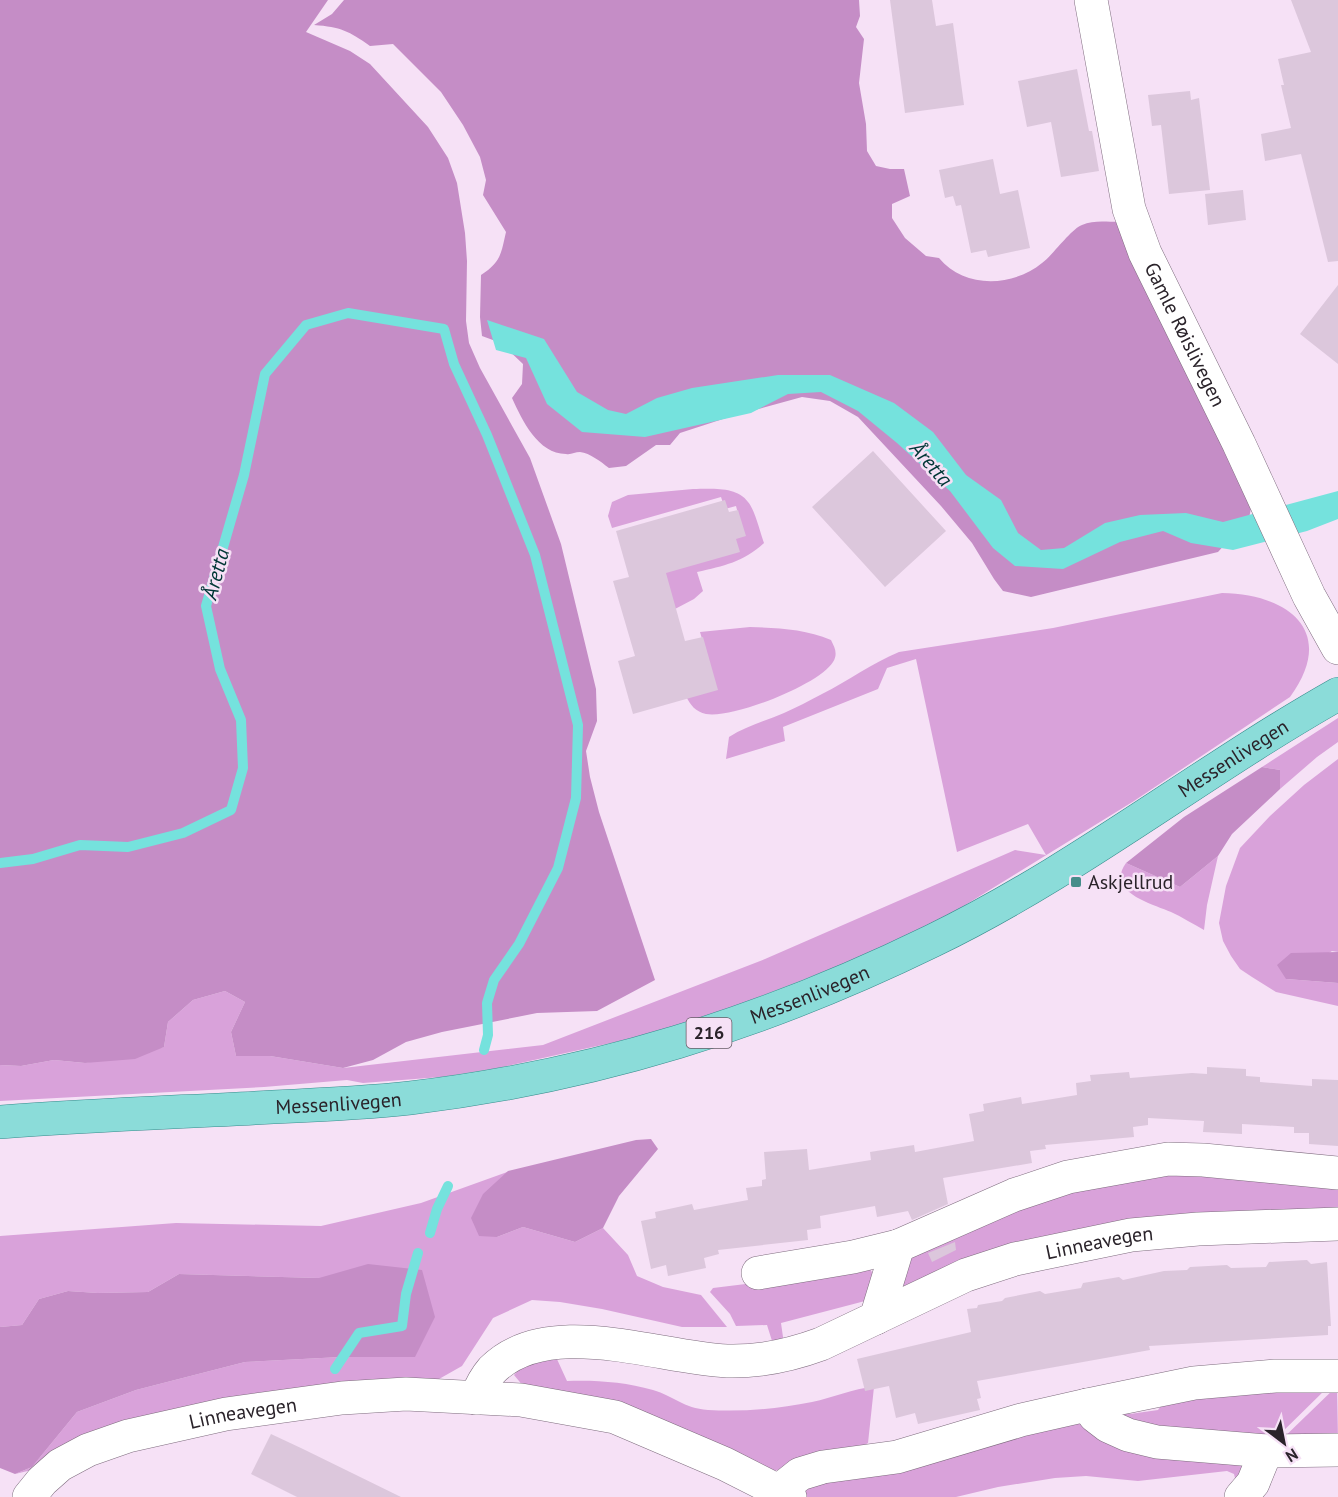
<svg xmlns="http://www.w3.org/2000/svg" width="1338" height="1497" font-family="'PT Sans',sans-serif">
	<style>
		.green { fill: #d9a2da }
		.forest { fill: #c58dc6 }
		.water { fill: #75e2dd }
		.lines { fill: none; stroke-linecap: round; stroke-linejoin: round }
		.stream { stroke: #75e2dd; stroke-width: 10 }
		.building { fill: #dcc7dc }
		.minor-casing { stroke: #7e6c7e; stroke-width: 34 }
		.major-casing { stroke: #378c8c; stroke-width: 34 }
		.minor { stroke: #fff; stroke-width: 33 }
		.major { stroke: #8bdcd9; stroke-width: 33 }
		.poi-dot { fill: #468d8a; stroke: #f6e1f6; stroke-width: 2 }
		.labels { text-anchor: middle; stroke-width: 5; stroke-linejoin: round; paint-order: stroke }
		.shield { fill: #f6e1f6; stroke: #675c67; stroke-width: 1.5 }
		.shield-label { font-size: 18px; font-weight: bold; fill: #2a232a }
		.street-label { font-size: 20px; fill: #2a232a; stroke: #f6e1f6 }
		.poi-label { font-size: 20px; fill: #2a232a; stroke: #f6e1f6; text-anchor: start }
		.water-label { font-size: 21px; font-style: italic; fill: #003736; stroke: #f6e1f6 }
	</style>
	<rect width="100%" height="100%" fill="#f6e1f6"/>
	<path class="green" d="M693,489C710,489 737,486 748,502C755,510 760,532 764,543C743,562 724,566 697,572L703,591L694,599L675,609L664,571L743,533L736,506L725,509L721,497L612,528L608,516L612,502L628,495Z
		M1222,593C1288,594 1338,631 1290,697L1134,801L954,912L904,938L846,963L733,1007L681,1024L638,1037L498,1068L441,1077L363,1083L347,1080L264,1087L0,1101V1065L21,1066L54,1060L85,1063L164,1047L168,1022L193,1000L225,991L245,1002L231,1032L236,1056H270L343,1068L543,1045L765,959L1015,850L1046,855L1028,824L957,852L916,659L887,668L878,689L783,727L785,741L726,759L729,737C746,726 765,721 784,713C797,707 809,701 822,694C848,681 872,663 899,652L1053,628Z
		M750,627C779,628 805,629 831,640C835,648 838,654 833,662C819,685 732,719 706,714C696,712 690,705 686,696L716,687L700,632Z
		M1338,718V742L1317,757L1280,789V770L1262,767Z
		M1338,759V952L1332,951L1286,979L1338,983V1006L1276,992L1252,977L1240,969L1231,956L1223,941L1219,923L1226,886L1240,848L1270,816L1304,785Z
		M1218,856L1207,905L1204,930C1193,924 1182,917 1171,912C1152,904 1105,892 1126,863L1180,887Z
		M1173,1167L1338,1184V1218H1258L911,1289L901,1286L909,1252L1022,1203Z
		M510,1171L497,1237L523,1227L575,1242L603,1228L628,1255L637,1276L663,1287L701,1295L727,1327H682L602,1309L560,1302L532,1300L493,1318L462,1366L439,1379L408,1381L15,1474L32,1467L77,1412L136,1390L245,1362L341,1357H414L319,1278L179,1274L148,1292L98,1293L68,1291L39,1299L22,1325L0,1327V1236L176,1223L321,1226L421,1203Z
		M870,1269L875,1277L865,1301L781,1323L784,1344H773L767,1325L736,1326L730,1314L710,1292L713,1288Z
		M556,1357L567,1381C596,1380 625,1382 653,1390C674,1396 683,1408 708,1410C743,1412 778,1409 812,1402C833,1398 853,1388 874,1387L868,1443L862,1447L816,1458L771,1472L524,1387L514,1375L525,1363Z
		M1337,1386L1338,1441L1277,1444Z
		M1328,1387L1272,1442L1160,1432L1116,1413L1122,1410L1130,1414L1158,1410L1167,1398Z
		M1067,1420L1237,1462L1245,1468L1236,1482L1234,1474L1227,1471L1138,1481L1086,1476L1055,1478L998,1487L956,1497H805L799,1489Z"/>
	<path class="forest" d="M0,0H328L306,32L350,51L370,64L428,127L448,158L457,183L465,233L467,261L466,321L469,343L480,368L530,458L561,544L596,689L597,721L586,751L590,777L599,812L655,980L597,1011L537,1013L442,1032L406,1042L373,1060L343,1068L270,1056H236L231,1032L245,1002L225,991L193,1000L168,1022L164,1047L135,1059L85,1063L54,1060L21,1066L0,1065Z
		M344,0H859L860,16L856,27L864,39L859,83L866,124L867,151L876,166L890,169H904L910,196L892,204V218L905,238L926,256L939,258C964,289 1013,287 1042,263C1053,255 1071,229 1082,225C1093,220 1107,222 1118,222L1253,499L1249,518L1218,552L1031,597L1003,591L994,579L972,543L941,506L858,417L830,401L802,397L726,418L680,433L670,445H656L626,466L609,468C601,462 590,453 580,452C575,452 571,455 566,454C538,454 522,420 512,398L522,384L523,364L501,343L482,336L480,317L481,275C501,262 501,254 506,232L483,195L486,180L480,157L463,125L441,92L393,44L370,46C349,31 341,27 314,25L332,14Z
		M1262,767L1280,770V789L1232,834L1218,856L1180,887L1126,863L1184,817Z
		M1338,952V983L1286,979L1277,965L1291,953Z
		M651,1139L658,1149L619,1196L603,1228L575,1242L523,1227L497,1237L479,1236L471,1218L483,1194L508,1171L636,1140Z
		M368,1264L422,1270L435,1317L415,1357H341L245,1362L136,1390L77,1412L32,1467L15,1474L0,1468V1327L22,1325L39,1299L68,1291L98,1293L148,1292L179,1274L319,1278Z"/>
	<path class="water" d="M487,320L544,339L577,392L608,410L626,414L657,398L692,388L778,375H830L894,403L933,432L966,475L1001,500L1018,533L1041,550L1064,548L1105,523L1140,515L1186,513L1223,522L1338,491V519L1307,531L1233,550L1191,543L1163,531L1120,542L1063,569L1015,566L993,548L950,491L897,443L858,411L821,392L788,394L751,413L645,437L582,432L547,404L526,358L496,350Z"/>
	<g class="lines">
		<path class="stream" d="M0,863L33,859L80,845L128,847L183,833L231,810L243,768L241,720L220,669L206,606L244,475L265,374L306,325L348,313L444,329L454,364L487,435L535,555L578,725L576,798L558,868L519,944L494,980L487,1003L488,1035L484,1050
			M430,1233L437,1209L448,1186
			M335,1369L359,1333L402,1326L406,1294L418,1253"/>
	</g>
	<path class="building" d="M890,0H932L936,26L953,23L964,105L905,113Z
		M1291,0H1338V261L1328,262L1301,154L1265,161L1261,134L1291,128L1281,85H1284L1278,59L1311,52Z
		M1077,69L1089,131H1092L1099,171L1061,177L1051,122L1027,127L1018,81Z
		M1190,91L1191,100L1199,98L1210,190L1169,194L1161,125L1152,126L1148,95Z
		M993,159L1000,194L1018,190L1030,248L988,257L986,250L971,253L961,205L956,206L953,196L945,198L939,170Z
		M1243,190L1246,220L1208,225L1205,194Z
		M1338,285V364L1300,334Z
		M873,451L946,531L885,587L812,507Z
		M725,500L729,512L738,510L746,536L736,539L740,552L666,573L685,641L703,637L718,690L633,714L618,661L635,656L613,581L629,577L616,531Z
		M1207,1067L1246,1069V1076L1260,1077V1082L1312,1086V1079L1338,1080V1146L1309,1144V1133H1294V1127L1242,1124V1134L1223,1133L1203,1132L1204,1121L1148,1118V1125L1133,1127L1134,1137L1045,1145L1046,1149L1030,1151L1032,1163L943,1178L948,1204L912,1220L908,1211L877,1217L875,1206L820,1216L821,1228L807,1230L808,1240L718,1250L719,1254L704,1258L706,1268L668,1276L666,1265L651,1269L641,1221L656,1218L655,1212L692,1204L694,1210L748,1200L746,1188L762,1186V1180L766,1179L764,1152L807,1149L809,1170L871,1160L870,1152L914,1145L915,1152L974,1141L969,1114L984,1111L983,1104L1021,1097L1022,1104L1077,1095L1076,1083L1091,1081L1090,1075L1129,1072L1130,1078L1192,1073L1207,1074Z
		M955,1242L956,1250L932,1262L928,1253Z
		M1307,1260L1311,1264L1327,1262L1331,1326H1328V1335L1149,1346L1150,1350L977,1381L981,1398L977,1399L980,1410L918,1424L915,1413L896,1418L889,1386L865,1391L857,1359L971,1332L967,1309L977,1308L978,1305L1002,1301L1005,1298L1040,1291L1045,1294L1081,1288L1083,1283L1119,1277L1123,1280L1164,1271L1187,1270L1190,1267L1227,1265L1231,1268L1266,1267L1269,1262Z
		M271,1434L303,1449L401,1497H297L251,1474Z"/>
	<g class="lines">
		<g class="minor-casing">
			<g id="minor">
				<path id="s1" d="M1091,0L1129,209L1145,253L1239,444L1309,596L1338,648"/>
				<path d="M758,1273L853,1257L898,1246L1014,1195L1068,1177L1168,1159L1203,1160L1338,1173"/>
				<path d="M876,1318L898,1246"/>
				<path id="s2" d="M476,1398C480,1388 485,1378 492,1370C548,1314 658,1358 727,1361C759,1362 791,1355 821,1344L966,1275L1015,1259L1131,1235L1198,1229L1338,1224"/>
				<path d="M1087,1405L1095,1416L1108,1426L1128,1435L1157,1442L1266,1451L1338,1450"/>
				<path d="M780,1490L800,1474L823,1467L897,1457L1021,1420L1087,1405L1194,1383L1275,1376H1338"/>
				<path id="s3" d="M29,1497L42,1481L60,1465L88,1450L128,1436L226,1414L342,1398L406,1394L521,1400L615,1417L725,1464L790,1497"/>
				<path d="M1241,1497L1253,1483L1266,1451"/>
			</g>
		</g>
		<g class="major-casing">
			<g id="major">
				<path id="s4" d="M0,1122C91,1115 182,1112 273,1107C319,1105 365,1103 410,1098C595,1076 764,1023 932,941C1075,872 1200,772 1338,694"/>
			</g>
		</g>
		<use href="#minor" class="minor"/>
		<use href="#major" class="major"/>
	</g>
	<rect class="poi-dot" x="1070" y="876" width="12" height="12" rx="3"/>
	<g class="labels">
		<rect class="shield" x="686.5" y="1018" width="45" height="30" rx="4.5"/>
		<g class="shield-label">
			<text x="709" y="1039">216</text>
		</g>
		<g class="street-label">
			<text dy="7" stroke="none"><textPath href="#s1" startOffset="350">Gamle Røislivegen</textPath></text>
			<text dy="7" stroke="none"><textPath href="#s4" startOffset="1311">Messenlivegen</textPath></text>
			<text dy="7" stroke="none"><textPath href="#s4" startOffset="825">Messenlivegen</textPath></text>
			<text dy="7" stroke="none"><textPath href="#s4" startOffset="339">Messenlivegen</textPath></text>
			<text dy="7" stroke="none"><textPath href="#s2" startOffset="670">Linneavegen</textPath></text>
			<text dy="7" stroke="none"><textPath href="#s3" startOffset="236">Linneavegen</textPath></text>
		</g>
		<g class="poi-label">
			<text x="1088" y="889">Askjellrud</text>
		</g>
		<g class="water-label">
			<text transform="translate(931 464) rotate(49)" y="7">Åretta</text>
			<text transform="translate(216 574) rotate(-75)" y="7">Åretta</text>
		</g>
	</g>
	<g transform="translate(1284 1443) rotate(148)" stroke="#f6e1f6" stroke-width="4.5" paint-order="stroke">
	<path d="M0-4.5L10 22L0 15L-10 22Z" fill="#2a232a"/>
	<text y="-9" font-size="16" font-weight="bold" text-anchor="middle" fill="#2a232a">N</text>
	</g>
</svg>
